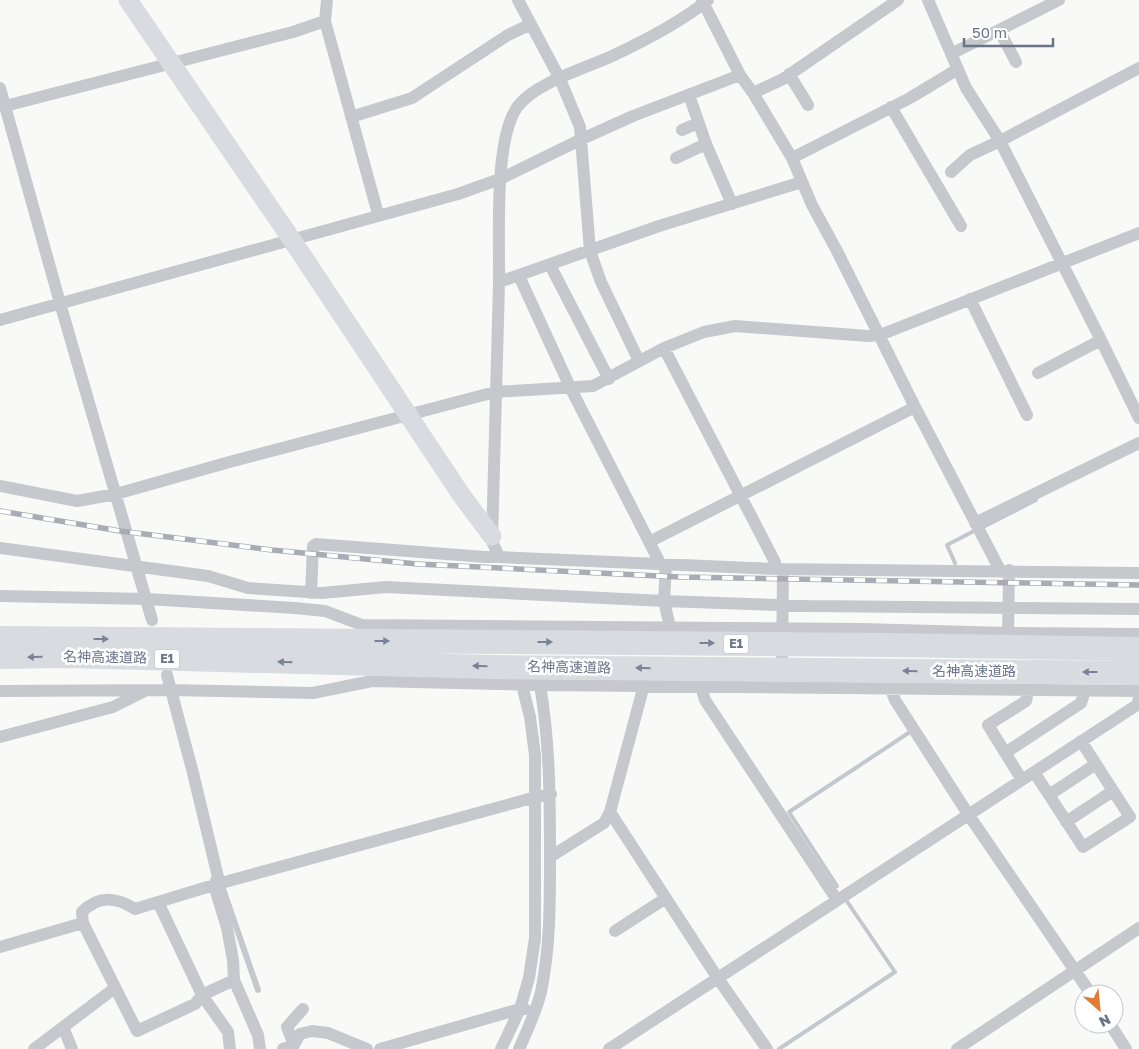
<svg xmlns="http://www.w3.org/2000/svg" width="1139" height="1049" font-family="'Golos Text','Noto Sans JP',sans-serif">
	<style>
		.lines { fill: none; stroke-linecap: round; stroke-linejoin: round }
		.stream { stroke: #c2c8ce; stroke-width: 4 }
		.lane { stroke: #c6c8cd; stroke-width: 6 }
		.street { stroke: #c6c8cd; stroke-width: 12 }
		.secondary { stroke: #d8dbe0; stroke-width: 19 }
		.highway { stroke: #d8dbe0; stroke-width: 24 }
		.rail-casing { stroke: #a9acb4; stroke-width: 5.5 }
		.rail { stroke: #fff; stroke-width: 4; stroke-dasharray: 11; stroke-linecap: butt }
		.oneway { fill: #7a8395 }
		.labels { text-anchor: middle; stroke-width: 5; stroke-linejoin: round; paint-order: stroke }
		.shield { fill: #fff; stroke: #979eac; stroke-width: 1 }
		.shield-label { font-size: 12px; font-weight: bold; fill: #6a7488 }
		.street-label { font-size: 14px; fill: #6a7488; stroke: #fff }
	</style>
	<rect width="100%" height="100%" fill="#f9faf8"/>
	<g class="lines">
		<path class="stream" d="M983,527L1036,500
			M955,563L947,545L974,531
			M837,886L789,812L910,732
			M779,1049L895,972L844,897"/>
		<path class="lane" d="M221,883L258,990"/>
		<path class="street" d="M327,0L325,21L378,214
			M518,0L560,79L580,127L590,251L601,282L639,361
			M702,0L740,75L753,93L792,158L812,205L837,251L915,407L1000,570
			M708,0C682,21 640,43 610,57C583,69 536,83 518,106C493,139 500,242 499,284C496,370 494,456 492,541L499,557L776,569L1139,573
			M928,0L966,88L1000,141L1101,340L1139,418
			M999,30L1016,62
			M951,54L1059,0
			M789,74L808,105
			M0,88L60,303L152,620
			M753,93L783,79L898,0
			M689,95L706,144L732,204
			M5,106L293,32L325,21
			M891,107L961,226
			M351,117L412,98L508,35L531,24
			M682,130L698,123
			M676,158L706,144
			M792,158L910,98L958,69
			M951,172L970,155L1000,141L1139,68
			M550,265L609,379
			M519,276L571,389L661,565
			M499,282L659,226L802,182
			M970,299L1027,415
			M0,320L458,194L500,179L582,139L633,116L740,75
			M664,348L775,562L776,569
			M1038,373L1101,340
			M0,486L77,501L116,494L233,461L495,392L593,386L664,348L704,332L735,326L868,336L880,335L1139,233
			M975,523L1139,443
			M649,542L915,407
			M0,548L208,576L248,588L322,593L386,587L664,601L809,606L1139,609
			M666,565L664,601L670,627
			M311,593L313,546L316,544L485,557H499
			M0,596L147,599L295,608L325,611L362,625L862,629L1008,633L1139,634
			M1008,640L1009,570
			M782,674L783,569
			M167,675L193,773L218,877L214,885L227,928L233,960L234,980L258,1035L260,1049
			M701,687L705,700L837,900
			M891,690L895,700L968,814L1091,994
			M0,691L170,690L313,693L372,681L540,685L1139,691
			M0,737L113,707L143,692
			M1005,753L1081,703L1085,691
			M1034,772L1083,847L1130,817L1081,741
			M1022,780L988,725L1026,701L1028,691
			M1049,795L1096,764
			M610,812L717,977L767,1049
			M1066,822L1113,791
			M550,857L604,823L610,812L644,685
			M158,902L202,995L228,1032L230,1049
			M83,923L137,1031L195,1004L202,995L234,980
			M615,931L666,898
			M0,947L83,923L82,912C99,895 116,897 135,909L214,885L536,797L551,794
			M1110,1024L1126,1049
			M63,1027L72,1049
			M294,1045L287,1027L303,1009
			M34,1049L115,988
			M283,1049L294,1045L300,1034L312,1031L328,1033L367,1049
			M380,1049L520,1009H525
			M501,1049L520,1009L529,978L535,938V755L530,717L522,685
			M519,1049C527,1031 536,1012 541,992C550,949 550,904 550,860C550,801 550,743 540,685
			M609,1049L1137,705L1139,698
			M957,1049L1139,928"/>
		<path class="secondary" d="M128,0L292,240L462,496L492,536"/>
		<path class="highway" d="M0,638L886,645L1139,649
			M0,657L66,656L491,667L1139,673"/>
		<g class="rail-casing">
			<path id="rail" d="M0,511L120,531L272,550L417,564L679,577L1139,585"/>
		</g>
		<use href="#rail" class="rail"/>
	</g>
	<defs><path id="oneway-solid" d="M-6-.8H1V-3.2L6.5 0L1 3.2V.8H-6Z" transform="scale(1.25)"/></defs>
	<g class="oneway">
		<use href="#oneway-solid" transform="translate(101 639)"/>
		<use href="#oneway-solid" transform="translate(382 641)"/>
		<use href="#oneway-solid" transform="translate(545 642)"/>
		<use href="#oneway-solid" transform="translate(707 643)"/>
		<use href="#oneway-solid" transform="translate(35 657) rotate(179)"/>
		<use href="#oneway-solid" transform="translate(285 662) rotate(-179)"/>
		<use href="#oneway-solid" transform="translate(480 666) rotate(-179)"/>
		<use href="#oneway-solid" transform="translate(643 668) rotate(-179)"/>
		<use href="#oneway-solid" transform="translate(910 671) rotate(-179)"/>
		<use href="#oneway-solid" transform="translate(1090 672) rotate(-180)"/>
	</g>
	<g class="labels">
		<g class="shield">
			<rect x="723.5" y="634.5" width="25" height="19" rx="4"/>
			<rect x="154.5" y="649.5" width="25" height="19" rx="4"/>
		</g>
		<g class="shield-label">
			<text x="736" y="648">E1</text>
			<text x="167" y="663">E1</text>
		</g>
		<g class="street-label">
			<text transform="translate(105 657) rotate(1)" y="5">名神高速道路</text>
			<text transform="translate(569 667) rotate(1)" y="5">名神高速道路</text>
			<text x="974" y="676">名神高速道路</text>
		</g>
	</g>
	<g transform="translate(1099 1009) rotate(153)"><circle r="24" fill="#ffffff" stroke="#c3c7cf"/>
	<path d="M0-4L9 19L0 12L-9 19Z" fill="#df7d32"/>
	<text y="-8" font-size="14" font-weight="bold" text-anchor="middle" fill="#6a7488">N</text>
	</g>
	<path d="M964 38v8h89v-8" fill="none" stroke="#6a7488" stroke-width="2.5"/>
	<text x="972" y="38" font-size="15" fill="#6a7488" stroke="#ffffff" stroke-width="4" paint-order="stroke">50 m</text>
</svg>
